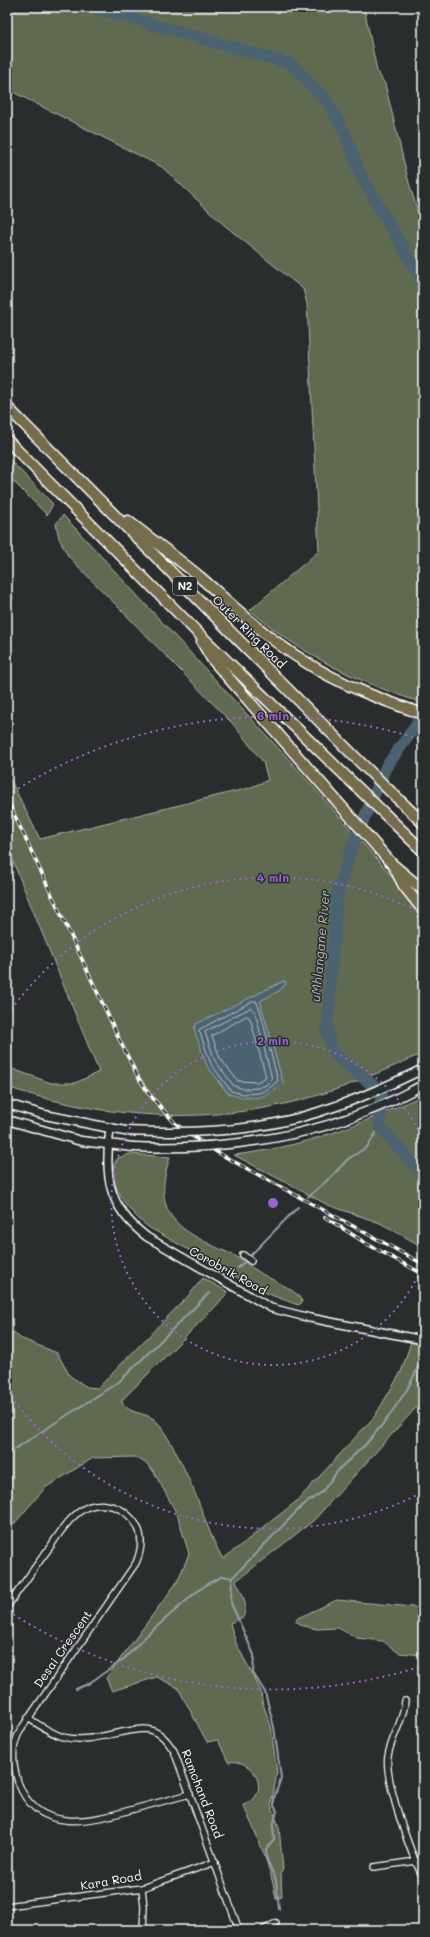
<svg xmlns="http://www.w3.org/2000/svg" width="430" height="1937" font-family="Mali,sans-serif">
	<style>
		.green { fill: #5f6a51; stroke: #afb4a8; fill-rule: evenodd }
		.water { fill: #4c6370; stroke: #94a1a9 }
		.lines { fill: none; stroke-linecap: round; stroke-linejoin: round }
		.shore { stroke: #b7c1c6; stroke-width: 1 }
		.stream { stroke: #94a1a9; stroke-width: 2 }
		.river { stroke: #4c6370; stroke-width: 12 }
		.minor-casing { stroke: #fff; stroke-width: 8 }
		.tertiary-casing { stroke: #fff; stroke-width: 10 }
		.secondary-casing { stroke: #fff; stroke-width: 11 }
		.motorway-casing { stroke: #fff; stroke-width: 13 }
		.minor { stroke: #2a2d2e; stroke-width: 5.5 }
		.tertiary { stroke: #2a2d2e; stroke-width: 7 }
		.secondary { stroke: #2a2d2e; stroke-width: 8 }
		.motorway { stroke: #746c4b; stroke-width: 10 }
		.rail-casing { stroke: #fff; stroke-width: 3.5 }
		.rail { stroke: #2a2d2e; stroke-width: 2; stroke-dasharray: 6; stroke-linecap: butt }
		.secondary-bridge-casing { stroke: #fff; stroke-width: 11; stroke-linecap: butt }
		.secondary-bridge { stroke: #2a2d2e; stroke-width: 8 }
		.ring { fill: none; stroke: #9c61cf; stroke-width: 2; stroke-dasharray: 2 4 }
		.labels { text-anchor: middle; stroke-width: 3; stroke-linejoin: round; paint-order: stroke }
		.shield { fill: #2a2d2e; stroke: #bfc0c0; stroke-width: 1 }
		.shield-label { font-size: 11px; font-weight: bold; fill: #fff }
		.street-label { font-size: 12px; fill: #fff; stroke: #2a2d2e }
		.water-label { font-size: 13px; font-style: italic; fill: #aeb9bf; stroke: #2a2d2e }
		.centre { fill: #9c61cf; stroke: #2a2d2e; stroke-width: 2 }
		.ring-label { font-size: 12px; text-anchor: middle; font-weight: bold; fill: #9c61cf; stroke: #2a2d2e; stroke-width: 3; stroke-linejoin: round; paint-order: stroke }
	</style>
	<rect width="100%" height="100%" fill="#2a2d2e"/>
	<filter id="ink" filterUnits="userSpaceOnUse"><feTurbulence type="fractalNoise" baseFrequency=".025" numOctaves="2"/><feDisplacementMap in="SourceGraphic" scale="8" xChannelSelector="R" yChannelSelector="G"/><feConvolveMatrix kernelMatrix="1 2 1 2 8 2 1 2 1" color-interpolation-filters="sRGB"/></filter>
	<g filter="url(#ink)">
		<path class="green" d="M7,7H364L377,71L385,84L409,183L423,228V703C359,683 301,655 250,610L319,551L307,304L303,289L223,224L162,167L7,89Z
			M7,457L53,504L47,515L7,475Z
			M63,515L293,764L383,866L423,916V1053C390,1068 357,1083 322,1094C219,1126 109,1121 7,1087V1067L51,1083H75L99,1072L7,847V773L40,839L249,788L268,780L263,762L233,724L68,556L59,538L56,524ZM284,981L286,982L280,990L260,1001L283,1083C262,1100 254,1096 229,1094L219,1083L196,1025Z
			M7,583L13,598L7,605Z
			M423,1095V1247L380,1223L328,1205L234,1155C304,1147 360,1125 423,1095Z
			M130,1154L170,1157C149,1220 184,1232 233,1255C242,1259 250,1267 259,1272C268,1279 302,1291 302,1303L298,1305L263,1292L150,1228C133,1217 100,1178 118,1158Z
			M203,1278L228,1292L215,1307L122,1400V1402C129,1416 149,1411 158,1423C173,1443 184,1468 194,1491C204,1514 210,1537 223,1559L297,1501L375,1416L401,1372L411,1342L423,1344V1400L314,1520L236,1581C242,1592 249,1606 243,1617L230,1623L236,1643L261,1691L262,1701L271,1726L277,1773L271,1805L279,1827L283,1869L281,1873L282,1897L276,1899C271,1867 257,1835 243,1805C273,1796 255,1757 228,1762L218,1740L207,1742L178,1688L157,1677L112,1691L106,1678L177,1582L189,1554L177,1514L154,1472L147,1464L135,1457L93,1458L45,1488L7,1532V1336L14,1332L20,1338L57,1353L70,1376L87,1387L98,1388L189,1295Z
			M337,1600L423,1608V1655L399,1653L383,1641L357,1638L338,1628L317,1629L304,1626L295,1621L298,1618Z"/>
		<path class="water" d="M284,981L286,982C283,992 268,996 260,1001L283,1083L270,1093L260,1097L243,1098L229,1094L207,1066L194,1029L196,1024Z"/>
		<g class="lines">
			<path class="shore" d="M253,1001H256L260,1010L278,1081L268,1089L259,1093L243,1094L231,1091L211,1064L199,1030Z
				M251,1008L255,1012L272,1079L266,1085L258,1088L244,1089L234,1086L215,1061L205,1032Z
				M247,1016L250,1018L266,1077L257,1082L238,1081L220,1058L212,1036Z"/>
			<path class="stream" d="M308,1197L331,1177L348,1159L367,1147L380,1127
				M238,1268L298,1207
				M7,1454L120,1381L209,1293
				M76,1689L88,1684L124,1659L146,1636L195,1593L209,1583L223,1576L232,1578
				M279,1909L276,1880L267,1860L266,1849L274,1840L273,1826L277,1811L274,1806V1798L281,1778L274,1727L265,1692L253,1673L254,1655L231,1603L232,1578L302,1506L322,1492L340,1468L366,1444L387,1419L408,1388L420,1363"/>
			<path class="river" d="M92,7L291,64L328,103L345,133L360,174L423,282
				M423,702L417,724L386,767L351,849L337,895L327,1031L333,1053L381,1092L380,1127L417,1168L423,1172"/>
			<g class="minor-casing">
				<path id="minor" d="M243,1255L251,1261
					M7,1607C21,1587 35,1567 50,1547C58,1535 67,1521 79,1512C96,1499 120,1504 133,1520C144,1533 142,1549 136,1563L21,1729C11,1746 12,1763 18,1782C37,1836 93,1821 134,1809C153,1804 172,1799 190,1794
					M405,1701C404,1721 391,1737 388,1756C384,1780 411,1855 423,1877
					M28,1718C39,1725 51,1733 63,1737C89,1744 117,1730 144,1729C159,1730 166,1739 174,1751L239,1930
					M374,1867L423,1860
					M142,1888L144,1907L143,1930
					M7,1906L142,1888L215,1862
					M263,1930L276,1923"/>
			</g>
			<g class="tertiary-casing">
				<path id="tertiary" d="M110,1128C105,1176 106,1206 147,1237L271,1308L310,1318L423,1340"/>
			</g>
			<g class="secondary-casing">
				<path id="secondary" d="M7,1104L45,1115L125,1131
					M7,1120L81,1141L133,1147"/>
			</g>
			<g class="motorway-casing">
				<path id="motorway" d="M7,407L362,764L423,823
					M7,440L198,633L423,851
					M128,521C152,540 177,558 200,577C233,606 266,638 304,661C341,685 382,700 423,714
					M202,642L212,659L392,864L423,890
					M393,865L404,886L423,910"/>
			</g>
			<use href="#minor" class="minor"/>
			<use href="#tertiary" class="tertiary"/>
			<use href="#secondary" class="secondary"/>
			<use href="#motorway" class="motorway"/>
			<g class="rail-casing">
				<path id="rail" d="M7,799L122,1045L138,1077L149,1094L174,1122L189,1134L220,1154L423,1264
					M325,1217L367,1244L423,1274"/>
			</g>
			<use href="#rail" class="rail"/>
			<g class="secondary-bridge-casing">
				<path id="secondary-bridge" d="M125,1131C168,1133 210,1133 253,1127C312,1119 370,1095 423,1069
					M133,1147C214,1150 293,1141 368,1111C387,1104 405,1094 423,1085"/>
			</g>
			<use href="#secondary-bridge" class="secondary-bridge"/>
		</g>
	</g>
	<g class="ring">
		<path d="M423 1265A162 162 0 1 1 423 1141"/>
		<path d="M421 1493A325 325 0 0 1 8 1392M8 1014A325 325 0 0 1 421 913"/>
		<path d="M419 1667A487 487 0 0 1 8 1611M8 795A487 487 0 0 1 419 739"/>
	</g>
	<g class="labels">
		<rect class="shield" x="173" y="577" width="24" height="18" rx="3"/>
		<g class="shield-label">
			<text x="185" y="590">N2</text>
		</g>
		<g class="street-label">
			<text transform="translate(249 632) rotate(45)" y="4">Outer Ring Road</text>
			<text transform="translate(228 1271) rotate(29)" y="4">Corobrik Road</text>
			<text transform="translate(63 1649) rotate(-55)" y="4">Desai Crescent</text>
			<text transform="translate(202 1794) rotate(69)" y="4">Ramchand Road</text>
			<text transform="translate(111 1881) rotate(-10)" y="4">Kara Road</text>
		</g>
		<g class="water-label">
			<text transform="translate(320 946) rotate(-85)" y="5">uMhlangane River</text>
		</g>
	</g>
	<circle cx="273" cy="1203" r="6" class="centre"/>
	<g class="ring-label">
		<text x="273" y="720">6 min</text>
		<text x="273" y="882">4 min</text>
		<text x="273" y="1045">2 min</text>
	</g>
	<rect width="430" height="1937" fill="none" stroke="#2a2d2e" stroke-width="24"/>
	<rect x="12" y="12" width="406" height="1913" fill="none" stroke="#fff" stroke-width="1.5" filter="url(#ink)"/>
</svg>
